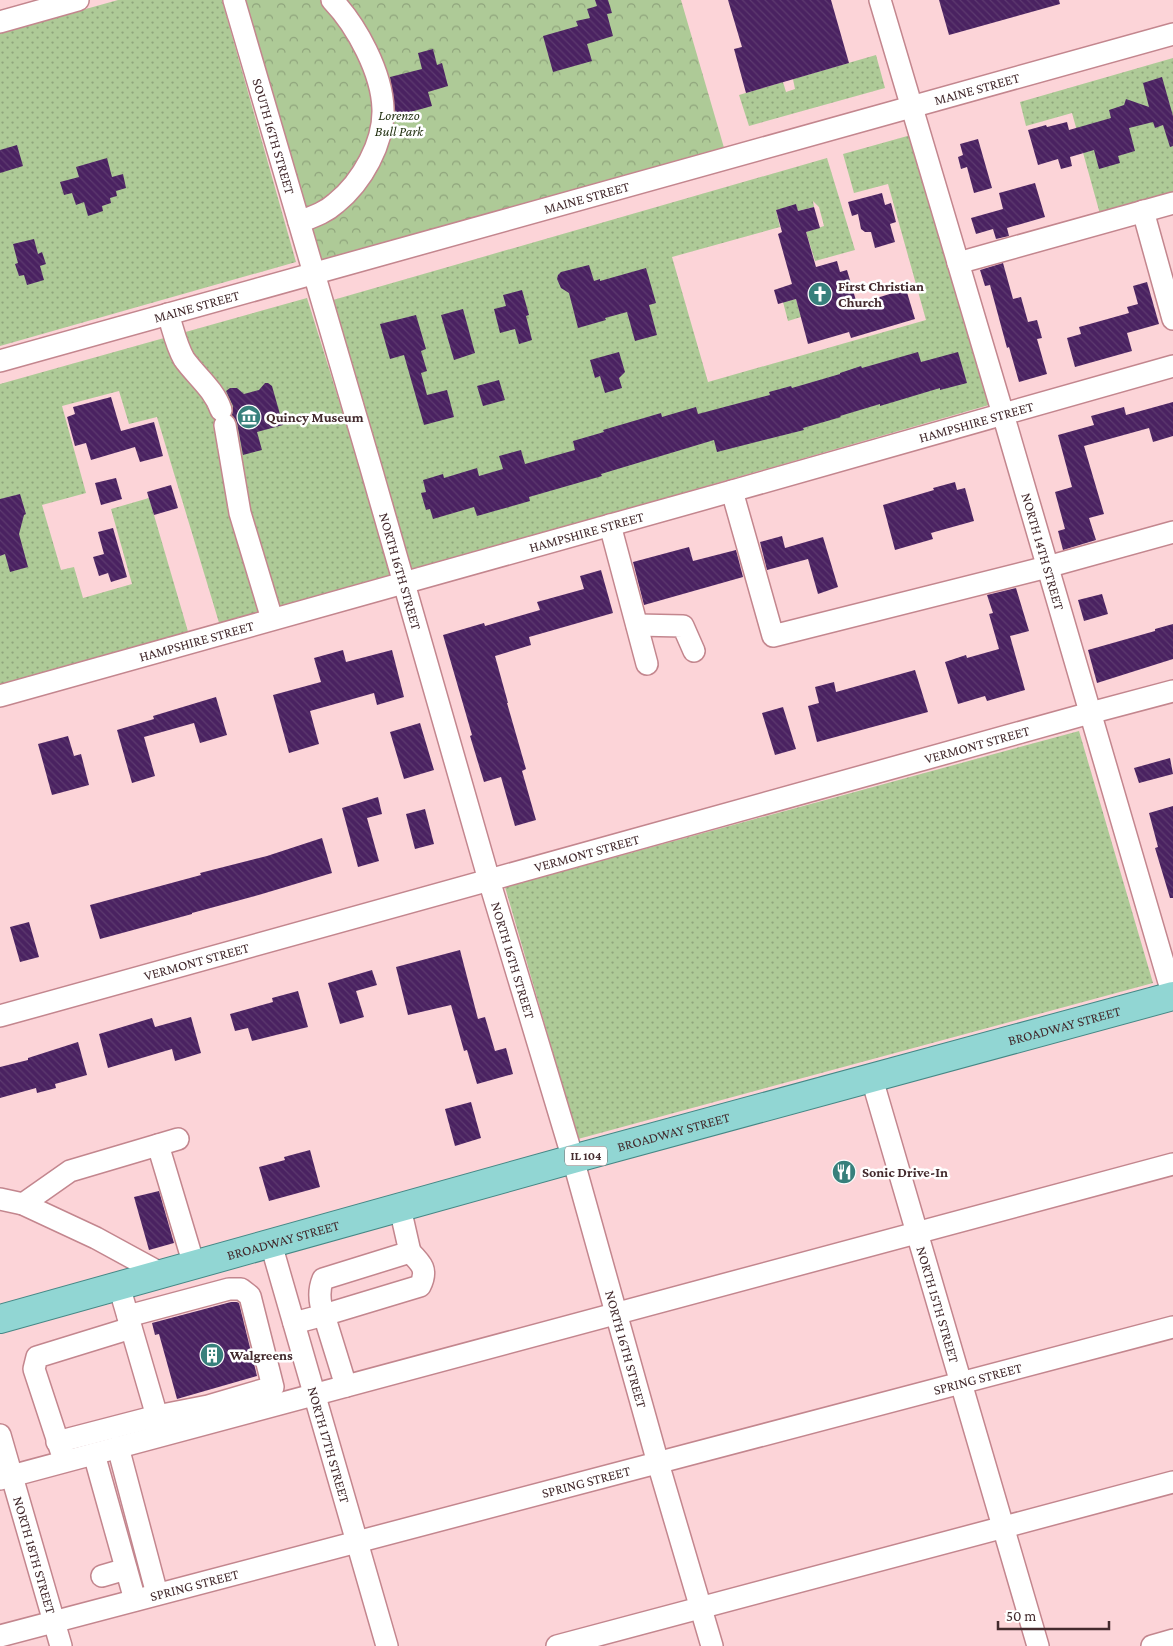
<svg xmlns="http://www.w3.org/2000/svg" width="1173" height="1646" font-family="'Crimson Pro',serif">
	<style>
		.grass { fill: url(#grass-dots) }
		.park { fill: url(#park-crowns) }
		.building { fill: url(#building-back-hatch) }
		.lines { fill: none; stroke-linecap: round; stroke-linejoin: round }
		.minor-casing { stroke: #c3868e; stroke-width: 24 }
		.major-casing { stroke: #468886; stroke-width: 30 }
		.minor { stroke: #fff; stroke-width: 21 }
		.major { stroke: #91d6d3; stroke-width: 28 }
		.labels { text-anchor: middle; stroke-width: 5; stroke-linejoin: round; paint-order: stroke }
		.shield { fill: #fff; stroke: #7b6a6c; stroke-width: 1 }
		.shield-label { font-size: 12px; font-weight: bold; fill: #432a2d }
		.street-label { font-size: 14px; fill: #432a2d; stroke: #fff }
		.park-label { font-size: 14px; font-style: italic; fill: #1f2e0e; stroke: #fff }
		.poi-label { font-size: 14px; font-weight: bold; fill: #432a2d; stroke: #fff; text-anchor: start }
	</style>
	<defs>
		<pattern id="grass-dots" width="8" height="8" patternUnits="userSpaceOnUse" patternTransform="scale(1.25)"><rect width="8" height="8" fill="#aeca97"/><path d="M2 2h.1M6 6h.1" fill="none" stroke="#8fa47c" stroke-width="1.8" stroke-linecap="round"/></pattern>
		<pattern id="park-crowns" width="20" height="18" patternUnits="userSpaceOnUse" patternTransform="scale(1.25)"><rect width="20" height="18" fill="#aeca97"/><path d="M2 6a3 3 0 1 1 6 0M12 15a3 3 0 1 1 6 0" fill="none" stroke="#8fa47c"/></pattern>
		<pattern id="building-back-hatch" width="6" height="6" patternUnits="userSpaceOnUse" patternTransform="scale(1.25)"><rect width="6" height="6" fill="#4a2261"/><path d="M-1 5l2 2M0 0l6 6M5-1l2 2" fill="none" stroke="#5d3a6f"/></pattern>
	</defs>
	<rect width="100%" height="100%" fill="#fcd4d8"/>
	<path class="grass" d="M118,0H222L296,262L0,346V33Z
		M876,55L885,88L749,126L739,95L783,82L786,92L795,89L793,79Z
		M1173,58V193L1100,214L1072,113L1026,126L1020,102Z
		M911,135L989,405L411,571L333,300L827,158L855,250L815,261L806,232L824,226L819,207L813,201L814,207L798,211L796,205L776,210L780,227L672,257L708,382L926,320L888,184L854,193L843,154Z
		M307,298L394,577L220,626L157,417L129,424L119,391L62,406L86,493L42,505L61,570L74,567L83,598L132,584L111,509L149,498L189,635L0,687V384Z
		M796,299L801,317L788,321L783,302Z
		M1079,731L1153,983L578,1139L505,887Z"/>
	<path class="park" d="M234,0H681L727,158L315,275Z"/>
	<path class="building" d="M595,0H608L612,13L607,14L613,36L587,44L592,61L553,72L543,36L578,26L576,21L590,18L587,9L597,6Z
		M728,0H831L849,63L746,93L734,49L742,47Z
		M939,0H1059L1060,4L949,35Z
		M433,49L437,65L442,63L448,86L428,92L432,106L396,116L390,77L422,69L418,53Z
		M1162,77L1173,116V146L1170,147L1163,125L1155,128L1153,122L1129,128L1135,151L1118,156L1120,163L1099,169L1094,150L1070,157L1072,166L1061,169L1058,159L1038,165L1028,130L1046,125L1047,127L1067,122L1069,130L1111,118L1109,110L1124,105L1126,99L1149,107L1143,83Z
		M978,139L992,188L974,193L967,167L961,169L958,157L963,155L960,144Z
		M17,145L23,166L0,173V150Z
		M107,158L112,177L123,174L126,188L116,191L117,196L110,198L111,203L102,206L103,211L88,216L84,202L76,205L72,193L64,195L60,182L79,177L76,167Z
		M1035,183L1045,217L1007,228L1009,236L996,239L993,229L976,234L971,218L1003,209L999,193Z
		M882,193L885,205L891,203L896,222L890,224L895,242L875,248L871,232H865L861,229L858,214L852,216L848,202Z
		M796,204L798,211L814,207L820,228L806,232L816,267L837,261L840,272L847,270L857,304L906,289L915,319L851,338L849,332L808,344L796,299L778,304L774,290L792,284L778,234L782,232L776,210Z
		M34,239L38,254L42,252L46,264L40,266L44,280L27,285L24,275L19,276L15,264L18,263L13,244Z
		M1003,263L1013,299L1021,297L1028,322L1037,320L1042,338L1037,339L1047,374L1019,382L1009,347L1007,348L990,285L985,286L980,270Z
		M589,265L594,281L600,279V281L646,268L656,303L649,305L657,335L635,341L627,312L605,318L606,320L578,328L569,293L561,288L557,279L558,275L561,272Z
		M1147,282L1159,324L1127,333L1132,351L1075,367L1067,338L1081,334L1079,327L1129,313L1127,307L1138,304L1133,286Z
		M522,290L529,315L526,316L532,340L519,344L515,329L500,333L494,309L506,306L503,295Z
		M463,309L475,353L454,360L441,315Z
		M416,315L426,349L421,351L427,371L421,373L427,395L447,390L454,417L424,425L404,355L390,359L380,324Z
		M619,352L625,372L619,378L622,388L605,393L600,376L595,378L590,360Z
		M918,352L921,362L958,352L967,383L940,390V388L880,406V404L840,416L841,417L803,428L804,430L717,452L714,440L601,474L602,476L529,497L530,501L477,516L474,507L433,519L430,509L426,510L421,493L426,492L423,480L443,474L444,478L477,468L479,476L503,469L499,456L521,450L525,464L575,450L573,441L604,432L603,430L661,413L662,417L696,407L698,414L770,395L769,392L791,386L792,388L840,374V373L861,366L862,368Z
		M499,380L505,400L483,406L477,386Z
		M265,383H268L272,386L283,425L257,432L262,450L243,455L237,423L232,415L233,406L226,391L230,388H237L244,394L259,390Z
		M111,397L121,431L154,422L163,456L140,462L135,447L91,460L86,443L75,446L67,417L75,414L73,407Z
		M1173,402V436L1153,442L1149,428L1084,446L1104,514L1089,518L1096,540L1063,550L1058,531L1065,529L1055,492L1072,487L1058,435L1094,425L1091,416L1124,407L1126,415Z
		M116,478L122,499L101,505L95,483Z
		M955,482L957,490L965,488L974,521L931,533L933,539L895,550L883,505L934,490L933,488Z
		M171,485L178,508L154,515L147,492Z
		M20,494L26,514L24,515L19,534L28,567L10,572L5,554L0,556V499Z
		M113,528L127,577L111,582L108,573L99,576L93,557L104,554L98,532Z
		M782,536L785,548L823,537L838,587L818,594L808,559L767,570L760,542Z
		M689,547L693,561L736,550L743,577L644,605L633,562Z
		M601,570L613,613L529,637L531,645L495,656L508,703H507L526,769L522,771L536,820L515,826L501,777L484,782L470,736L472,735L443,635L484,623L485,626L540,610L537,602L584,589L580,576Z
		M1016,588L1029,631L1010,636L1025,690L987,701L985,696L958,704L945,662L966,655L967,658L999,649L989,614L993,613L987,595Z
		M1102,594L1108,614L1084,621L1078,600Z
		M1173,624V659L1097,683L1088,650L1155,631V629Z
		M343,650L346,662L392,650L404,697L377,705L374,693L310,711L319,744L289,753L273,695L321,682L314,658Z
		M915,670L928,712L817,742L808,706L819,703L815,687L834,682L836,692Z
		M216,697L227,735L200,743L194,723L144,737L155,776L132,783L117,730L154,719L153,716Z
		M783,707L796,749L775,755L762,713Z
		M420,723L434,770L404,779L390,732Z
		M68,736L74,756L81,754L89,785L52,795L38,744Z
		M1170,758L1173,774L1139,783L1134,768Z
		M378,797L382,814L367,818L379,861L358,867L342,808Z
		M1173,806V898H1170L1155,848L1158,847L1149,813Z
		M425,809L434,844L415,849L406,814Z
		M322,838L332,873L262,894L192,913V914L100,939L90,905L201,875L200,873L267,856Z
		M29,922L39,957L20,962L10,927Z
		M460,950L478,1019L485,1017L495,1051L506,1048L513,1074L477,1084L467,1050L464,1051L451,1005L408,1015L396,967Z
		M372,970L377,985L356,991L364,1017L340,1024L328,983Z
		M298,991L308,1027L252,1041L248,1028L235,1031L230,1014L273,1002L272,998Z
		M191,1017L201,1053L175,1061L172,1049L108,1068L99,1034L152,1018L155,1027Z
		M78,1042L87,1075L55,1084L56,1088L37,1093L36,1088L0,1098V1067L28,1060V1058Z
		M471,1102L481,1138L455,1146L445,1109Z
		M310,1150L320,1187L269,1201L259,1167L285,1160L284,1157Z
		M159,1191L174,1243L149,1250L134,1197Z
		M231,1302H237L239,1303L257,1376L177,1399L159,1334L155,1335L152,1323Z"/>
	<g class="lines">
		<g class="minor-casing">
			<g id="minor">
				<path id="s1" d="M234,0L371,468L489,880L573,1159L658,1463L712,1646"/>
				<path id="s2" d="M880,0L1003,414L1173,996"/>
				<path d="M0,22L78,0"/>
				<path d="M1143,211L1173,319"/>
				<path d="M299,222C312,217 325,213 336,203C362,182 384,143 383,109C382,73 357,26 332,0"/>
				<path d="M958,263L1173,203"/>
				<path d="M168,314C173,329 176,345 184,359C196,376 214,389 221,410"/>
				<path id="s3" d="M0,361L1173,34"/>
				<path d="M225,425L240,513L272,619"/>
				<path d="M732,491L773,636L1047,567L1173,532"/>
				<path d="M610,525L647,664"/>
				<path d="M637,625L683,626L694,651"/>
				<path id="s4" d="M0,696L732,491L1173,366"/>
				<path id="s5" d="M0,1016L1090,713L1173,691"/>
				<path id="s6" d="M872,1079L1038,1646"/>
				<path d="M158,1145L194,1265"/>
				<path d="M0,1199L23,1204L96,1238L162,1274"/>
				<path d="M23,1204L70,1171L178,1139"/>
				<path id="s7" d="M271,1244L387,1646"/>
				<path d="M119,1286L161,1430"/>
				<path d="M294,1323L324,1315C319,1302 318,1291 323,1279L410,1252L400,1208"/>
				<path d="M346,1386L324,1315L420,1286C428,1270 422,1264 410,1252"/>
				<path id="s8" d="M0,1435L61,1646"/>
				<path d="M57,1442L157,1416L208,1406L273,1387L250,1296L241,1289H229L128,1316"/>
				<path d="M118,1447L157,1594"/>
				<path d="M62,1454L34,1369L37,1357L131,1328"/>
				<path d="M94,1454L135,1600"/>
				<path d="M0,1479L1173,1164"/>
				<path d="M102,1576L126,1569"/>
				<path id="s9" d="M0,1636L1173,1327"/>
				<path d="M557,1646L1173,1482"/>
				<path d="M1152,1646L1173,1640"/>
			</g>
		</g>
		<g class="major-casing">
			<g id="major">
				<path id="s10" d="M0,1319L573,1159L1173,996"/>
			</g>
		</g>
		<use href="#minor" class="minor"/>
		<use href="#major" class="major"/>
	</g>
	<defs>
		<g id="church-disc" transform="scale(1.25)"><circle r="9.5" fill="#38807c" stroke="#fff"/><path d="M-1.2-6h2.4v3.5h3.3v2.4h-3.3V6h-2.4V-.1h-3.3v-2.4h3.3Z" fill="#fff"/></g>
		<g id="museum-disc" transform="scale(1.25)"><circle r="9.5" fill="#38807c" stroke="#fff"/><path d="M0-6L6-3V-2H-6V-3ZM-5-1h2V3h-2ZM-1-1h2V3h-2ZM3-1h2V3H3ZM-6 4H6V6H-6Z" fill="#fff"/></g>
		<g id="restaurant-disc" transform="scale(1.25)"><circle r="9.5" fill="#38807c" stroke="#fff"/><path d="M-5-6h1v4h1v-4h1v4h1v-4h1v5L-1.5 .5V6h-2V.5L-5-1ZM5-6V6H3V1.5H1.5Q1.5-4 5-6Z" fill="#fff"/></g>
		<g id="building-disc" transform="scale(1.25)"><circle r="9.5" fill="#38807c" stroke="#fff"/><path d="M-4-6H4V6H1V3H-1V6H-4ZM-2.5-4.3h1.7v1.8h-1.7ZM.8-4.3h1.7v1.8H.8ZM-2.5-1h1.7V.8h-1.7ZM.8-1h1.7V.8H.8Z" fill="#fff"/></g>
	</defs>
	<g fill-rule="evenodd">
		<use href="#church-disc" x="820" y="294"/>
		<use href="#museum-disc" x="249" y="417"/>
		<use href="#restaurant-disc" x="844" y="1172"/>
		<use href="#building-disc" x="212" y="1355"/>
	</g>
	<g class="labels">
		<rect class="shield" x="565" y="1146.5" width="42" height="19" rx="4"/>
		<g class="shield-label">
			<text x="586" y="1160">IL 104</text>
		</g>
		<g class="street-label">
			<text dy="5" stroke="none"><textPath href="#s3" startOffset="1014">MAINE STREET</textPath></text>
			<text dy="5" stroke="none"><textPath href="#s1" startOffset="142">SOUTH 16TH STREET</textPath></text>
			<text dy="5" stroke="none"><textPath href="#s3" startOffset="609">MAINE STREET</textPath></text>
			<text dy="5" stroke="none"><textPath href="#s3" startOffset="204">MAINE STREET</textPath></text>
			<text dy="5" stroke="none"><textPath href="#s4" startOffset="1014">HAMPSHIRE STREET</textPath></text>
			<text dy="5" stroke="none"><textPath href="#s4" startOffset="609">HAMPSHIRE STREET</textPath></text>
			<text dy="5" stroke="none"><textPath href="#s2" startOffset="575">NORTH 14TH STREET</textPath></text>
			<text dy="5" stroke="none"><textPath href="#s1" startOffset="595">NORTH 16TH STREET</textPath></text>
			<text dy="5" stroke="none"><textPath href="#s4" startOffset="204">HAMPSHIRE STREET</textPath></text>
			<text dy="5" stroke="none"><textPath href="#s5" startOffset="1014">VERMONT STREET</textPath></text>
			<text dy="5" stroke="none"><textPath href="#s5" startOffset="609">VERMONT STREET</textPath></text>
			<text dy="5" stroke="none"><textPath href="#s1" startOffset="1000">NORTH 16TH STREET</textPath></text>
			<text dy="5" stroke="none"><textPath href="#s5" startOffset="204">VERMONT STREET</textPath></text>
			<text dy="5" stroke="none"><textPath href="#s10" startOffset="1104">BROADWAY STREET</textPath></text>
			<text dy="5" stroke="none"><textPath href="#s10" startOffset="699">BROADWAY STREET</textPath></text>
			<text dy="5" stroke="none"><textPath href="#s10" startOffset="294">BROADWAY STREET</textPath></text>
			<text dy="5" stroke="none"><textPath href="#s6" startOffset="235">NORTH 15TH STREET</textPath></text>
			<text dy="5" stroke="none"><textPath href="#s1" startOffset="1405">NORTH 16TH STREET</textPath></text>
			<text dy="5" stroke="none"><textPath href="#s9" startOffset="1011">SPRING STREET</textPath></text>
			<text dy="5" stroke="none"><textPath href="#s7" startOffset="209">NORTH 17TH STREET</textPath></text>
			<text dy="5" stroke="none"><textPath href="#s9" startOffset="606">SPRING STREET</textPath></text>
			<text dy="5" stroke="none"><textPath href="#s8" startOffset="125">NORTH 18TH STREET</textPath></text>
			<text dy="5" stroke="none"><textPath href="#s9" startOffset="201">SPRING STREET</textPath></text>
		</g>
		<g class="park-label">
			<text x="399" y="120">Lorenzo<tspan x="399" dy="16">Bull Park</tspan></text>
		</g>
		<g class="poi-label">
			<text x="838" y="291">First Christian<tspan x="838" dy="16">Church</tspan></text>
			<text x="266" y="422">Quincy Museum</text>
			<text x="862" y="1177">Sonic Drive-In</text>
			<text x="230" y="1360">Walgreens</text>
		</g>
	</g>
	<path d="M998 1621v8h111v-8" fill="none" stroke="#432a2d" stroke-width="2.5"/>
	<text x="1006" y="1621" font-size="15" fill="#432a2d" stroke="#ffffff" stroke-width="4" paint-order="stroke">50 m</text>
</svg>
